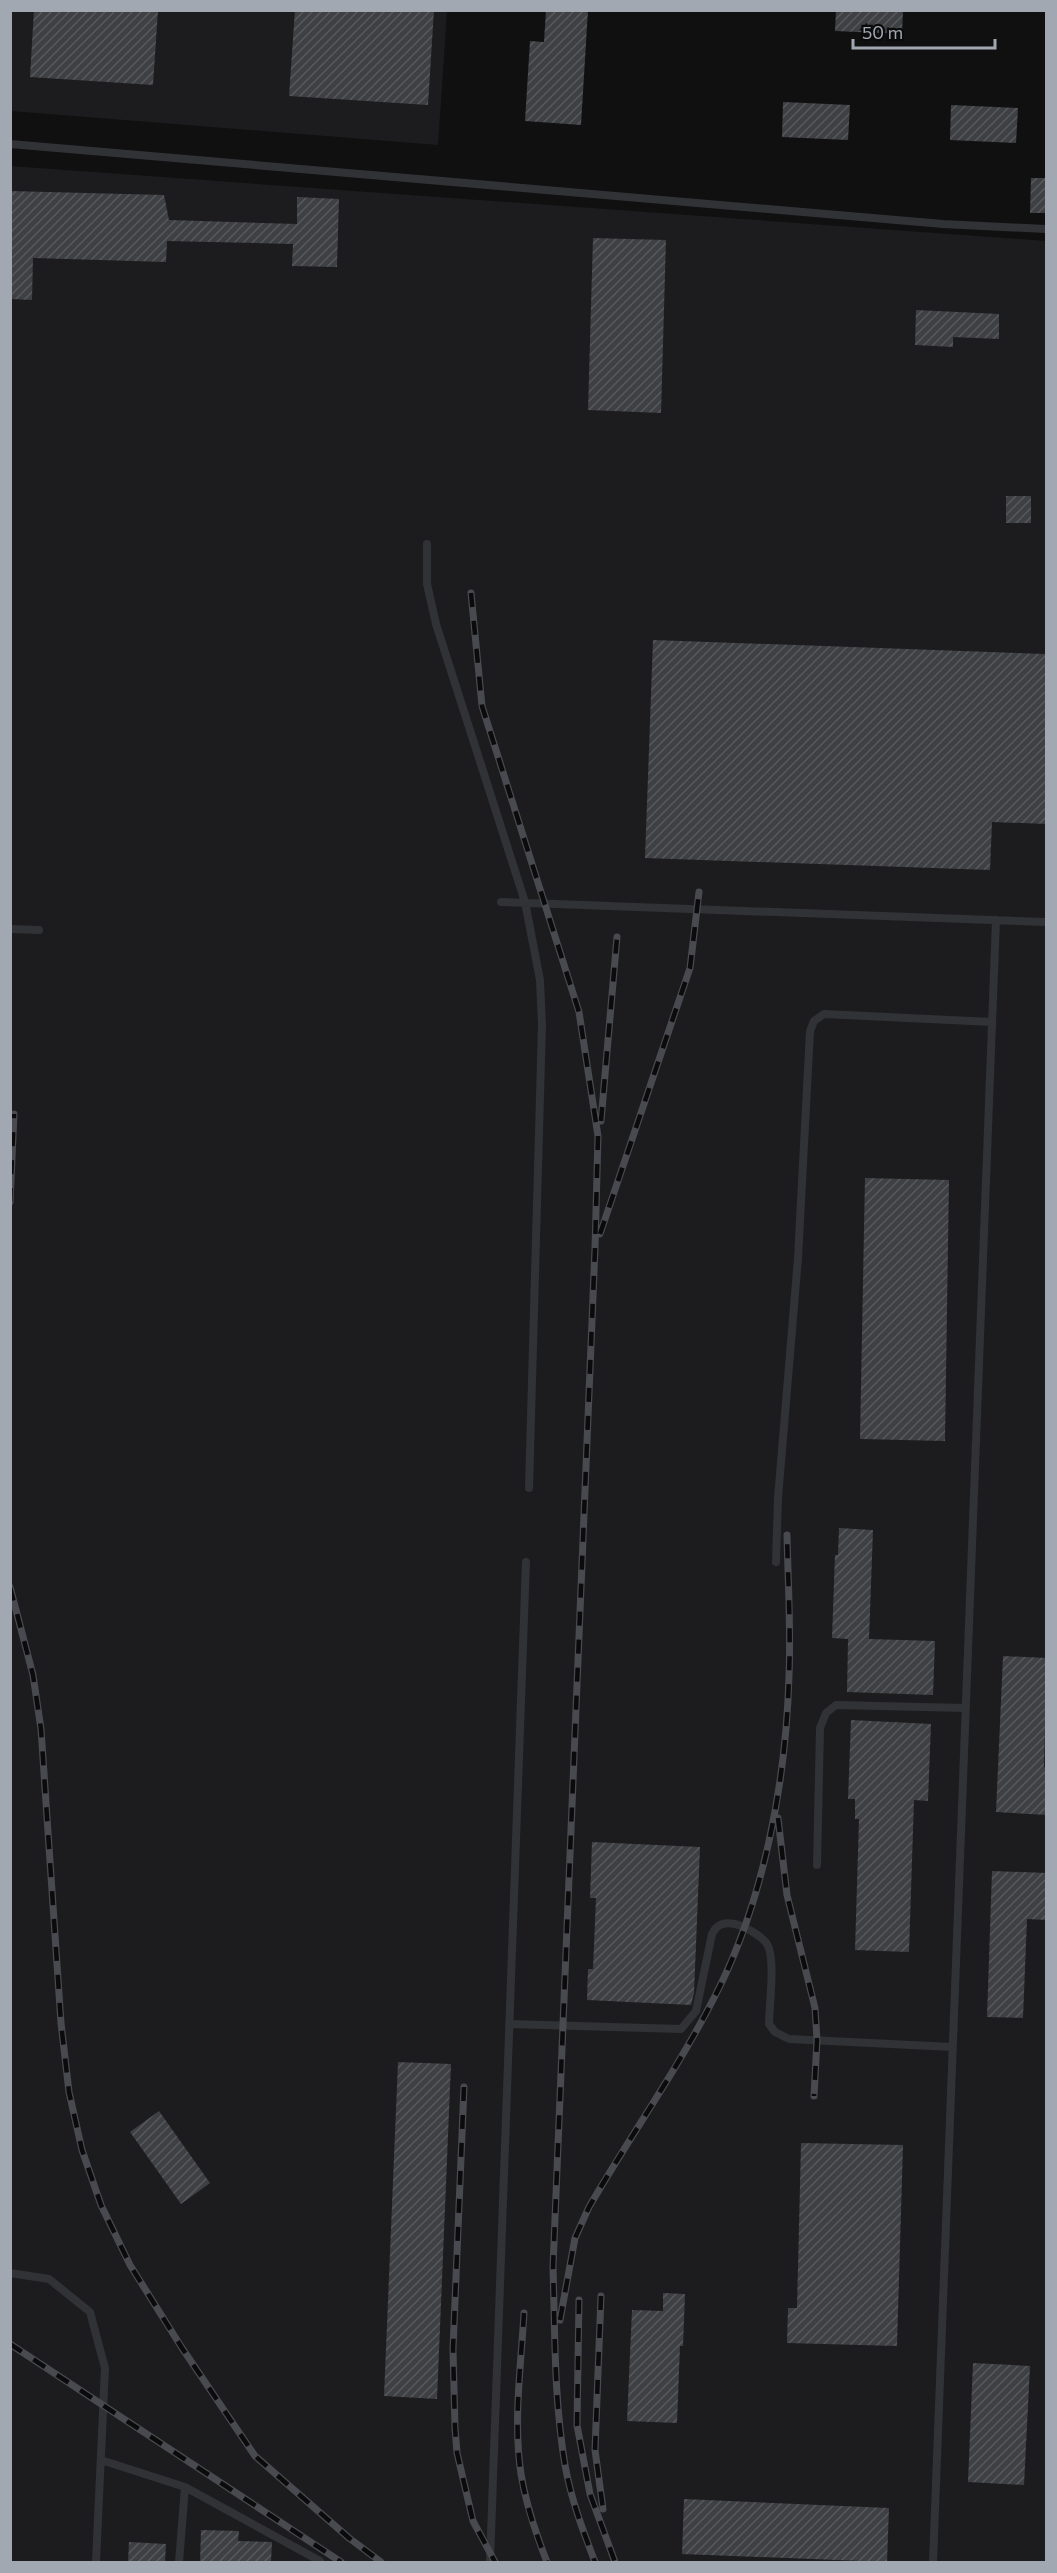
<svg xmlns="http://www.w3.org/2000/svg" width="1057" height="2573" font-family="Commissioner,sans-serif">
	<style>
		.built { fill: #1c1c1e }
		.building { fill: url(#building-hatch) }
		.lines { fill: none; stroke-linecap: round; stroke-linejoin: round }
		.service { stroke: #313236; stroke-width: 8 }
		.rail-casing { stroke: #484a4f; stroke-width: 7 }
		.rail { stroke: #0b0b0c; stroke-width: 4.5; stroke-dasharray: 14; stroke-linecap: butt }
	</style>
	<defs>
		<pattern id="building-hatch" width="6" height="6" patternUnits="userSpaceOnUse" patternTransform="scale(1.5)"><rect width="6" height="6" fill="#3f4044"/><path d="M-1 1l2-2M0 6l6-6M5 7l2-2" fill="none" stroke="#58595d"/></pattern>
	</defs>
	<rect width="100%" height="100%" fill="#101011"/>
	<path class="built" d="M10,11H447L438,145L11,111Z
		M10,166L1046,241V2562H11Z"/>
	<path class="building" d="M34,10H158L153,85L30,77Z
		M295,10H434L428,105L289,96Z
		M546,10H588L581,125L525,121L530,41L544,42Z
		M836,10H903L902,34L835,31Z
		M783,102L850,105L848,140L782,137Z
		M951,105L1018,108L1016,143L950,140Z
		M1031,178H1047V213H1030Z
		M10,191L164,195L169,220L297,224V197L339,199L337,267L292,266L293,244L167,241L166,262L33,258L32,300L10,299Z
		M593,238L666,240L661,413L588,410Z
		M916,310L999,314V339L953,337V347L915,345Z
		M1006,496H1031V523H1006Z
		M653,640L1047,654V824L992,822L990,870L645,858Z
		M865,1178L949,1180L945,1441L860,1439Z
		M839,1528L873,1530L869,1639L935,1641L933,1695L847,1692L848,1639L832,1638L835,1555H838Z
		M1003,1656L1047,1658L1044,1767L1047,1768V1815L996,1812Z
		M851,1720L931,1724L928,1801L914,1800L909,1952L855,1950L859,1819H855V1799H848Z
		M592,1842L700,1847L694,1993L691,2005L587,2000L588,1969H593L596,1898H590Z
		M992,1871L1047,1873V1920L1027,1919L1023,2018L987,2017Z
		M398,2062L451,2064L437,2399L384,2396Z
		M159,2111L210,2183L181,2204L130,2132Z
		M801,2143L903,2145L897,2346L787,2343L788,2308H797Z
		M663,2293L685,2294L683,2346H680L677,2423L627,2421L632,2310L663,2311Z
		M973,2363L1030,2366L1024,2485L968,2482Z
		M684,2499L889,2508L887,2562L682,2554Z
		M201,2530L239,2531L238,2541L272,2542L271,2562H200Z
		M129,2542L166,2544L165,2562H128Z"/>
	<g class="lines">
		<path class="service" d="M10,144L943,224L1046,229
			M427,544V584L436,624L525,902L540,980L542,1025L529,1488
			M501,902L1046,922
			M10,929L39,930
			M776,1562L778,1498L798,1258L810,1031L814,1021L824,1014L992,1022
			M817,1865L820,1728L826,1713L836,1705L966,1708
			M509,2024L681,2029L696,2011L712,1934C717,1924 724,1922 735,1924C744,1926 762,1936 767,1944C776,1958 769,2006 769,2024L775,2032L789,2039L952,2047
			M10,2273L49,2279L90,2312L105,2368L96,2562
			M101,2460L185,2487L179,2562
			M185,2487L320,2561
			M490,2562L526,1562
			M933,2562L996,920"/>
		<g class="rail-casing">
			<path id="rail" d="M471,593L482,706L579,1012L598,1136L595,1248L553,2267C555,2333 554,2400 565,2465C571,2499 583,2531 595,2562
				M601,1121L617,937
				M10,1202L14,1114
				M600,1234L690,968L699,892
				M10,1587L33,1675L41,1729L61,2023L69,2092L82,2150L101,2205L130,2265L182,2348L255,2456L349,2538L381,2562
				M778,1818L787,1895L815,2008L817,2040L814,2096
				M464,2087L453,2349L455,2428L457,2453L473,2521L495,2562
				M601,2296L595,2450L603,2509
				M579,2300L577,2425L590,2494L615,2562
				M524,2313C521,2365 513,2422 521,2474C526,2505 536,2534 547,2562
				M560,2320L575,2238L589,2207C630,2136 678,2069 715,1996C764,1901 786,1782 789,1676C791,1629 788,1582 787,1535
				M10,2344L341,2562"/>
		</g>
		<use href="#rail" class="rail"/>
	</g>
	<rect width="1057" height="2573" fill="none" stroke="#a1a8b2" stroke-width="24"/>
	<path d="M853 39v9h142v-9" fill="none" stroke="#a1a8b2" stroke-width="3"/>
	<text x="862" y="39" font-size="18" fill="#a1a8b2" stroke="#0b0b0c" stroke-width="4.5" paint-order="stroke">50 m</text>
</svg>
